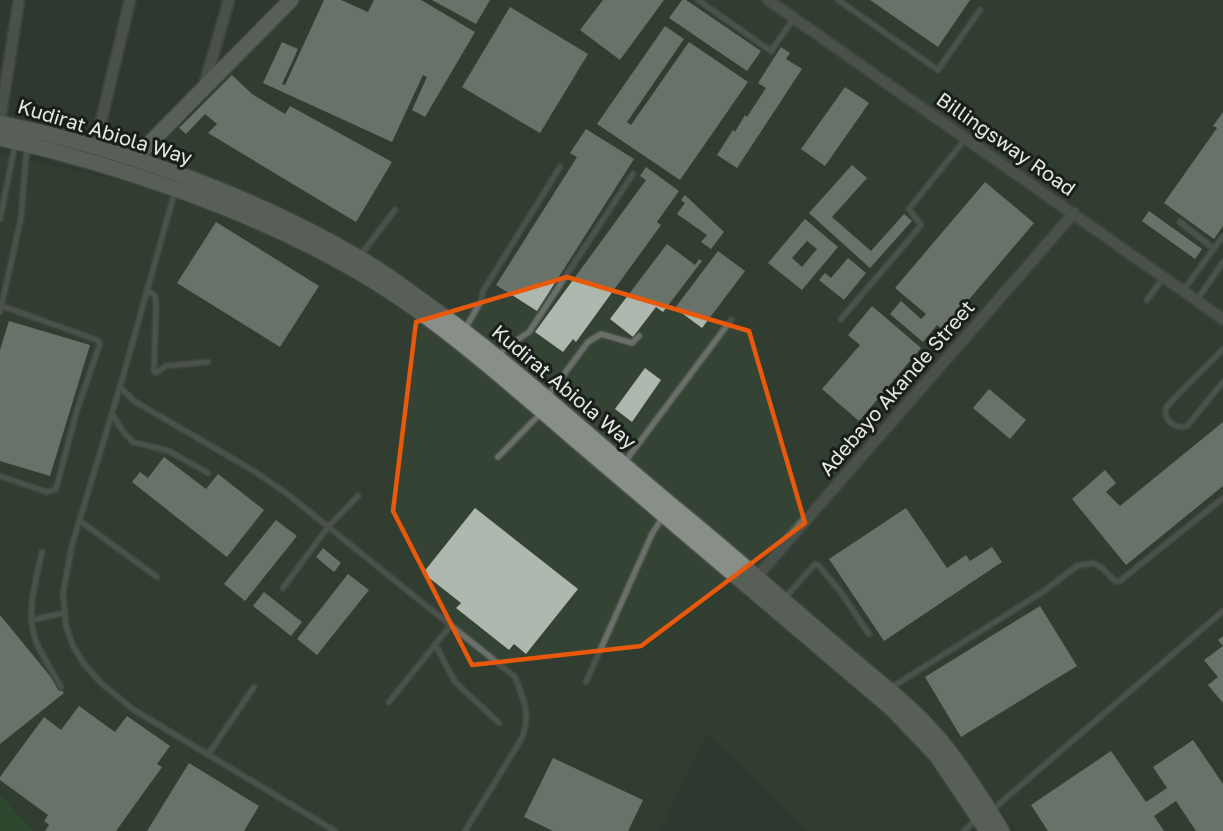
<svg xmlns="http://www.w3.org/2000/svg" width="1223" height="831" font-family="'Golos Text',sans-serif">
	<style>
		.built { fill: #354335 }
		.green { fill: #2d592f }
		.building { fill: #aeb8ae; fill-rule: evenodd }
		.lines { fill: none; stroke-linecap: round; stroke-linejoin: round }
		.lane-casing { stroke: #4c544c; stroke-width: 8 }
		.street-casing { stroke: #4c544c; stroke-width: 14 }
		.secondary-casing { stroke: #4c544c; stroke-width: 18 }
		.lane { stroke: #6a6f6a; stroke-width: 5 }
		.street { stroke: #6a6f6a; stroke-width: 10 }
		.secondary { stroke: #888f88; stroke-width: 15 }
		.marked { fill: none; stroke: #e8590c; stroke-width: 4.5; stroke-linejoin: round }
		.labels { text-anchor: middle; stroke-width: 6; stroke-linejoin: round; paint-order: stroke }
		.street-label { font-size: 20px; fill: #e3e8e3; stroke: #1a1e1a }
	</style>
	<rect width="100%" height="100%" fill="#2f382f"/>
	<path class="built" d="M301,0H1223V831H1016L1000,808L967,831H810L707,734L660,831H34L0,795V153L124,182Z"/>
	<path class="green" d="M0,795L34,831H0Z"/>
	<path class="building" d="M324,0H341L368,12L374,0H421L475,32L425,117L412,110L427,77L423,75L392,142L263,83L282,42L298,49L282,84L285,85Z
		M432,0H490L476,24Z
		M603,0H664L620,60L580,30Z
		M682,0H686L761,51L747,71L669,18Z
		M870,0H970L938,47Z
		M510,7L588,54L540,133L462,87Z
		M665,26L684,39L627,122L631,125L689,42L748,82L680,180L597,124Z
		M781,47L790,53L786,59L802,69L737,168L717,155L733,130L735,132L745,115L747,117L766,88L758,83Z
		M232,75L252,94L285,114L290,106L392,162L356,222L208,133L217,124L205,114L186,134L179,128Z
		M845,87L869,103L825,166L801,149Z
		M1223,112V226L1214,239L1164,203L1217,128L1213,126Z
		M586,129L634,159L537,311L496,285L577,157L570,153Z
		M852,165L867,178L832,217L871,251L904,214L912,221L870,268L809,213Z
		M646,167L679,191L657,222L661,225L576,342L573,339L563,352L535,332L646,180L640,176Z
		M985,182L1034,223L943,330L937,325L923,342L890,314L901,301L921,319L926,314L895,288Z
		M685,195L724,232L711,249L701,242L707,235L677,214L685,203L681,200Z
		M1149,211L1202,249L1195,259L1142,221Z
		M805,219L838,247L802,290L768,263ZM807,241L817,249L802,267L792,258Z
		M216,222L319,286L280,347L177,283Z
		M667,244L695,265L699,259L702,261L663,312L656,307L633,337L610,319Z
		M718,251L745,271L702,328L675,308Z
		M848,258L866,273L844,300L819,280L825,273L831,278Z
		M872,306L921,348L859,421L822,389L860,345L848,335Z
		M9,321L90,345L50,476L0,461V350Z
		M645,368L661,380L632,422L615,409Z
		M989,389L1026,420L1010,439L973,408Z
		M1223,422V486L1126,565L1072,499L1105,470L1116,483L1106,492L1120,506Z
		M164,457L206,489L218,474L264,510L227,557L132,482L140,472L148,478Z
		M475,508L578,589L526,654L514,644L509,650L456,608L461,603L423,573Z
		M906,508L947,568L966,555L970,561L992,547L1002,562L884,641L829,559Z
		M276,520L297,536L245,601L224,584Z
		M323,548L341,563L334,572L316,557Z
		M348,574L369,590L317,655L297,639Z
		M264,592L302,622L291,636L253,606Z
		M1040,606L1077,666L961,737L925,677Z
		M0,615L64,693L0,744Z
		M1223,636V703L1208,685L1218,677L1204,660L1223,646L1218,640Z
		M79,706L115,732L127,716L170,746L157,764L162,767L116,831H45L49,825L44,821L48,815L0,780V777L44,717L61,730Z
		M1193,740L1223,784V831H1196L1176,801L1154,816L1164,831H1048L1031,805L1111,751L1146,802L1167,788L1153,767Z
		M553,758L643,800L628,831H553L524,817Z
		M189,763L259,806L244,831H147Z"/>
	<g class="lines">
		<g class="lane-casing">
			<path id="lane" d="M698,0L771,51L794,18
				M838,0L938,70L980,10
				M175,191L120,387L72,545L63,593L66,626L73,646L84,664L102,684L134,710L335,831
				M0,219L15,145
				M1180,222L1214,249
				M360,256L395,210
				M147,290L155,296L156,304L154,371L156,373L166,366L208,362
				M1183,291L1223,236
				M1147,300L1164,277
				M1197,300L1223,262
				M0,312L21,218L27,146
				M841,319L918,229L921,225L909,209L966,138
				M465,329L481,301L483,291L560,167
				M1223,349L1167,406C1161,418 1175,430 1187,426L1223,382
				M499,355L508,346L529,332L633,174
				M120,387L134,401L254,471L286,493L515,677C524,701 531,713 522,738L465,831
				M547,397L588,342L601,334L632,343L639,336
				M112,414L124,433L133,442L169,451L208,473
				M498,457L541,413
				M624,463L731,320
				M0,476L47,492L56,489L77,410L100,344L97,340L2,306
				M80,521L157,577
				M42,552C36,580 25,613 36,641C42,657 53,672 61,687
				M283,588L328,527L358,496
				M784,599L815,564L819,566L840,591L869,634
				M32,620L64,613
				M435,644L455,682L499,723
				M586,682L652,534L662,518
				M889,689L1044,591L1077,566L1093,563L1101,567L1115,581H1120L1223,498
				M389,702L451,625
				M208,755L254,687
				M991,811L1223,611
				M964,831L978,818"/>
		</g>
		<g class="street-casing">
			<path id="street" d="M768,0L1223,319
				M204,86L229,0
				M0,120L19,0
				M95,147L130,0
				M753,581L1074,213"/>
		</g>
		<g class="secondary-casing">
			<path id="secondary" d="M0,123C121,148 250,194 358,257C379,269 400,284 420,299C517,367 601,448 692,522C744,565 794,610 845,653C875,679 908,703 934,733C960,762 981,797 1002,831
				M0,138C118,165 248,209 353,269C441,319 515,389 592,454C692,539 792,624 892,709L936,755L987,831
				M135,158L291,0"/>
		</g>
		<use href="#lane" class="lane"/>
		<use href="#street" class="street"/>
		<use href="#secondary" class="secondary"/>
	</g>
	<path d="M0 0H1223V831H0ZM567,277L749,331L805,523L641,646L472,665L393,511L416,322Z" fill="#2f382f" fill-opacity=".55" fill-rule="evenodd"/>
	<path class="marked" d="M567,277L749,331L805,523L641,646L472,665L393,511L416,322Z"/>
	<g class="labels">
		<g class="street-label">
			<text transform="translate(105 132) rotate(17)" y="7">Kudirat Abiola Way</text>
			<text transform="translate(1006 144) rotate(35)" y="7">Billingsway Road</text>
			<text transform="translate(564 387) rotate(40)" y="7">Kudirat Abiola Way</text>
			<text transform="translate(897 388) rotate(-49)" y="7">Adebayo Akande Street</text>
		</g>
	</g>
</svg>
